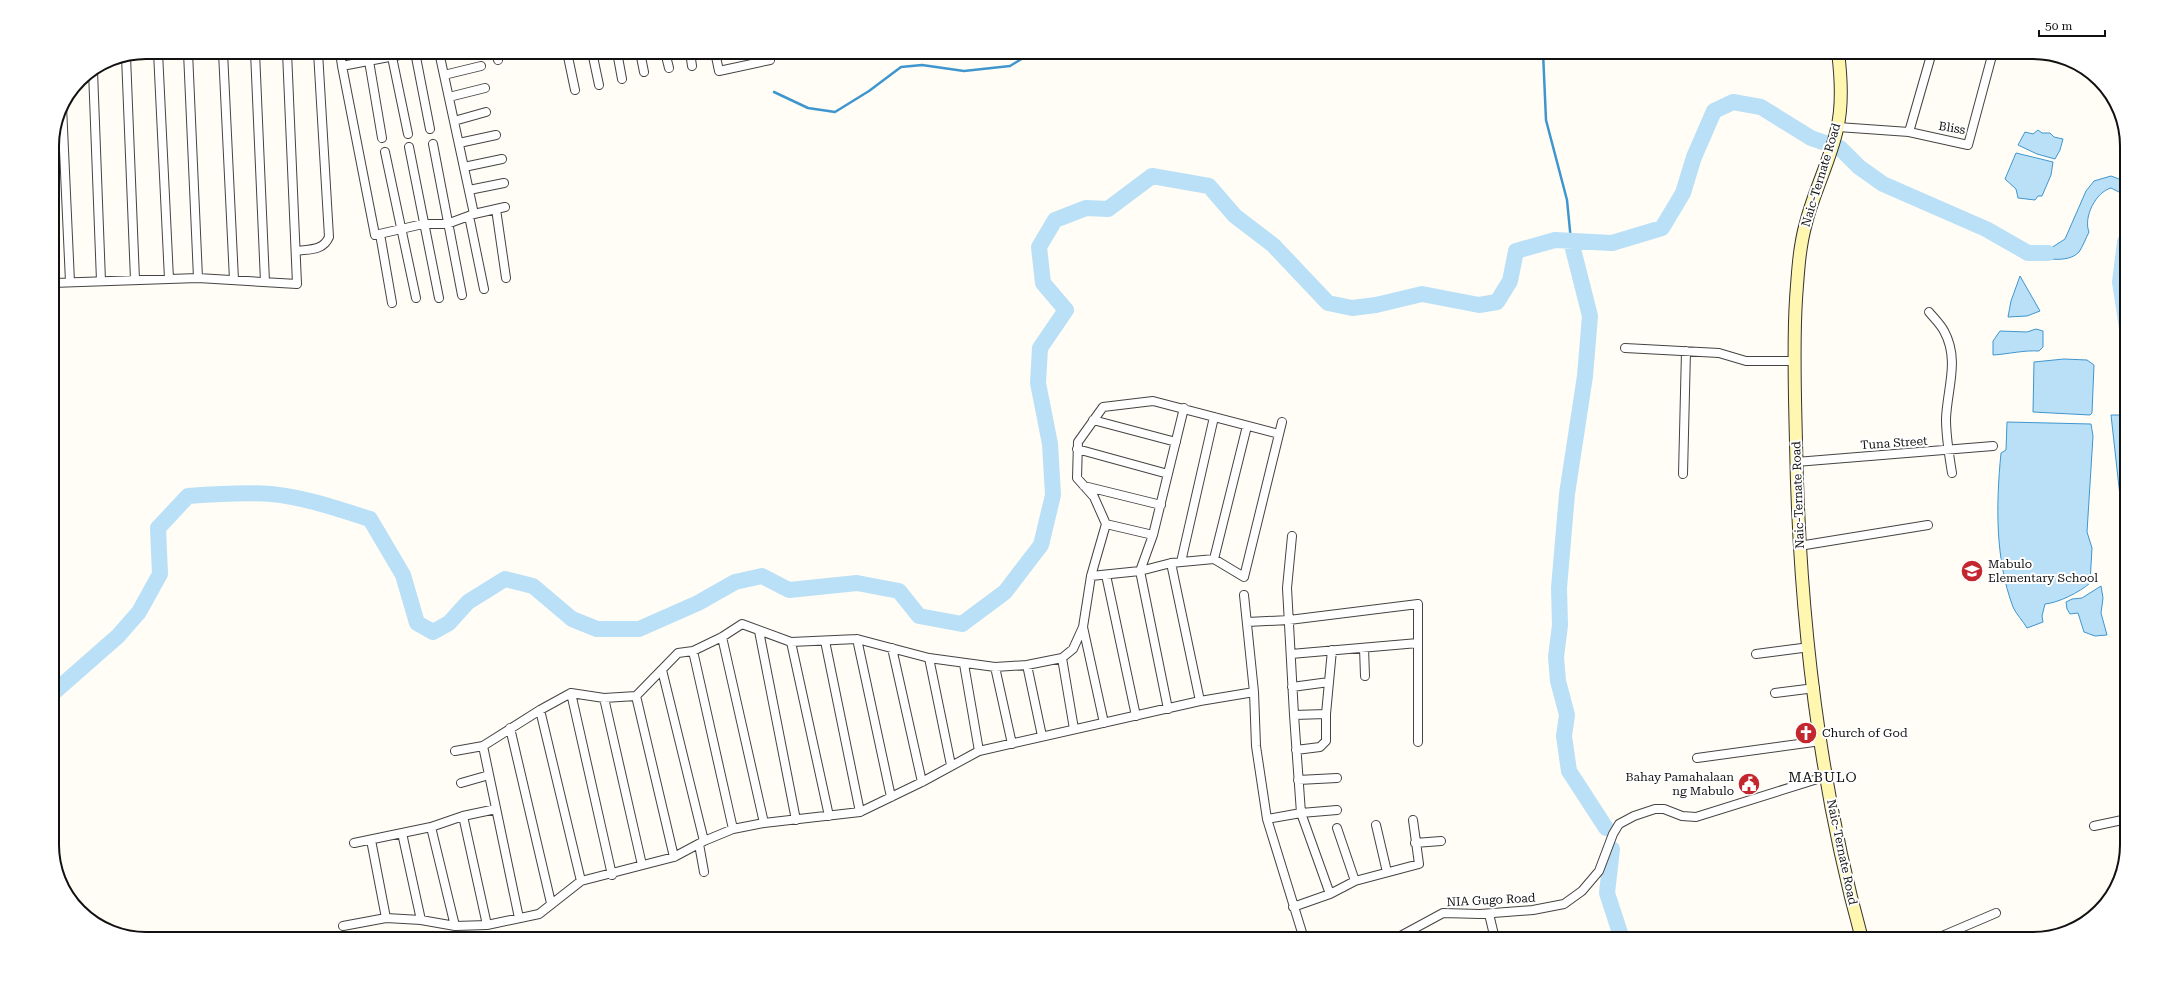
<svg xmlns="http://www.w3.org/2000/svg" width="2179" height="991" font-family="'Roboto Serif',serif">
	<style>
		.water { fill: #b9e0f7; stroke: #3f96cf }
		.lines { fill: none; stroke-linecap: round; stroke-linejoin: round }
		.stream { stroke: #3f96cf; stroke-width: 2.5 }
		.river { stroke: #b9e0f7; stroke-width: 16 }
		.street-casing { stroke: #444; stroke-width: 10 }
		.secondary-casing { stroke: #333; stroke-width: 14 }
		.street { stroke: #fff; stroke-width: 8 }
		.secondary { stroke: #fff6b0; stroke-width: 12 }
		.labels { text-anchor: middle; stroke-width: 4; stroke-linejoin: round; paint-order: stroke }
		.street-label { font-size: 12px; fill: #111; stroke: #fff }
		.poi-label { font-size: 12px; fill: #111; stroke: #fff; text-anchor: start }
		.quarter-label { font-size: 14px; letter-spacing: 1px; fill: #111; stroke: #fff }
		.rim { fill: none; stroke: #111; stroke-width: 2 }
	</style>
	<rect width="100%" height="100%" fill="#fffdf5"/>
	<path class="water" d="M2038,130L2042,133H2050L2054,137L2063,139L2060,150L2055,159L2037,154L2018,145L2025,132L2033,134Z
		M2016,153L2053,162L2051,175L2042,196H2038L2035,200L2018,198L2016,189L2005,179Z
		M2111,176L2127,182V196L2111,188C2096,192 2083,217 2089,232C2086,238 2083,246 2079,252C2068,264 2041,259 2028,253L2051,248L2065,239L2086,191L2094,181Z
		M2020,276L2040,311L2027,316L2008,317L2011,301Z
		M2036,329L2043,331V347L2039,351C2024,350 2009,354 1993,355V341L2000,331L2027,332Z
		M2064,359L2087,360L2094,365L2092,413L2090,415L2033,412L2034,362Z
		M2111,415H2127V549L2124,532Z
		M2007,422L2091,424L2093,436L2087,532L2092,548L2090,583C2080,592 2058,603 2045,604L2042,616L2043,622L2027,628C2023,621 2016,614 2013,607C1995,559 1996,504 2001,453L2006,450Z
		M2101,586L2103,598L2101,613L2107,635L2095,636L2084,632L2078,613L2070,614L2067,609L2066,602L2072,599L2082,598Z"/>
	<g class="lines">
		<path class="stream" d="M1543,52L1546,120L1567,200L1571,241
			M774,92L808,108L835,112L869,91L901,67L922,65L964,71L1010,66L1033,52"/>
		<path class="river" d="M2127,239L2125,242L2120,282L2127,328
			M1571,241L1590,316L1585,376L1567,494L1559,588L1560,625L1556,657L1558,681L1567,715L1564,736L1569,771L1606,828
			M52,694L118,636L139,612L160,574L158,528L188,496C215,494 243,492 271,494C304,497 338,509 370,519L403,575L417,623L433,632L449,623L468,602L505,579L533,586L572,619L597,629H639L698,603L735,582L762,576L789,590L857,583L899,591L919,616L962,624L1005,592L1041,545L1053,495L1050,444L1038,383L1040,348L1066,310L1043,283L1039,247L1055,220L1086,208L1108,209L1152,176L1209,186L1235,216L1273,245L1328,303L1352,308L1376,305L1422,294L1479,305L1497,302L1510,281L1516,251L1555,240L1612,243L1662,228L1683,193L1694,157L1714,111L1733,102L1761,107L1811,138L1840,148L1859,167L1883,184L1986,229L2028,253H2048
			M1612,849L1607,893L1622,939"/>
		<g class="street-casing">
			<path id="street" d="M158,52L169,279
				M188,52L198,278
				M223,52L234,280
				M255,52L265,282
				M340,52L342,66
				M415,52L342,66L375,235L423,224H447L474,214L439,52
				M415,52L430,129
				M496,52L498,60
				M522,52V55
				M567,52L575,90
				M592,52L599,85
				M617,52L622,79
				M640,52L644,72
				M665,52L669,68
				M690,52L692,66
				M715,52L719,71L770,60
				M126,56L135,280
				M392,57L408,134
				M369,61L382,138
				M93,71L101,281
				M444,75L481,66
				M449,97L485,88
				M62,106L70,282
				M454,121L486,112
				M1838,127L1909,132L1968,145L1993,52
				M1909,132L1932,52
				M459,143L496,135
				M433,144L462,295
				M409,147L439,298
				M385,152L416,298
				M464,167L502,159
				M469,190L504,183
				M496,209L506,278
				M474,214L505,207
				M469,216L484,289
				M380,234L392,303
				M296,251C309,249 323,251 329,237L318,52
				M52,283L198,278L297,284L287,52
				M1929,312C1934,318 1941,325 1944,331C1960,360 1947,389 1946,419C1946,437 1949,455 1952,473
				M1625,348L1719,353L1746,361H1794
				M1093,420L1176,442
				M1077,449L1168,474
				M1796,462L1993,446
				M1683,474L1686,351
				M1084,486L1161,505
				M1106,524L1153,535L1184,408
				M1153,535L1140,571L1168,709
				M1292,536L1287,588L1294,715
				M1799,546L1928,525
				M1214,559L1247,426
				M1181,562L1214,417
				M1171,563L1200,701
				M1106,575L1136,716
				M1091,576L1140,571L1171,563L1214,559L1244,577L1282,422
				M1244,595L1254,692
				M1247,622L1289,620L1418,604V742
				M759,631L796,820
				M722,637L764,823
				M857,639L891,797
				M825,641L860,812
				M791,642L829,816
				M892,648L922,782
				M1364,648L1365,676
				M693,651L733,829
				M1291,654L1418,643
				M1756,654L1810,647
				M929,658L951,765
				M1062,658L1074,729
				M964,664L979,751
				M1027,665L1042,736
				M995,667L1012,744
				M662,670L704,841
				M1292,687L1329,682
				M571,693L612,875
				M1775,693L1815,688
				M636,696L674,857
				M604,698L642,865
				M540,710L581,881
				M1326,714L1332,650
				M1104,723L1083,627L1091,576L1106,524L1094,497L1077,478L1078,442L1103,407L1153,401L1279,434
				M510,728L551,903
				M483,746L519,918
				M1296,750L1320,747L1326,741V714L1294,715L1301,813L1330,894
				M455,751L483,746L540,710L571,693L604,698L636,696L678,653L693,651L722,637L742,624L791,642L857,639L929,658L995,667L1027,665L1062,658L1073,649L1083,627
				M1697,758L1821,741
				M1298,780L1337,778
				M461,783L489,775
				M463,816L487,925
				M1267,819L1301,813L1337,810
				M1376,825L1387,872
				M2094,826L2127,819
				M431,827L455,926
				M1337,828L1355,881
				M402,833L421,920
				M371,840L386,918
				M354,843L431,827L463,816L496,809
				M1415,843L1441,841
				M699,844L704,872
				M1293,907L1330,894L1355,881L1419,864L1413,820
				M1489,914L1495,939
				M343,926L386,918L421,920L455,926L487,925L539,914L581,881L674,857L704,841L733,829L764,823L860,812L922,782L979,751L1200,701L1254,692L1256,746L1267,819L1304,939
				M1395,939L1443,913L1480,914L1533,910L1564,904L1582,891L1599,871L1613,834L1619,824L1634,816L1655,809H1664L1682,816L1696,817L1827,776
				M1935,939L1996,913"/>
		</g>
		<g class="secondary-casing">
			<path id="secondary" d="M1838,52C1841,76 1843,105 1837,129C1830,161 1814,191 1806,223C1799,248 1798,273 1796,299C1793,347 1795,395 1796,443C1799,608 1818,780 1862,939"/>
		</g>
		<use href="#street" class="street"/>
		<use href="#secondary" class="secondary"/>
	</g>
	<defs>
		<g id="school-disc" transform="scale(1.15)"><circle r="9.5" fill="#c4262e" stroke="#fff"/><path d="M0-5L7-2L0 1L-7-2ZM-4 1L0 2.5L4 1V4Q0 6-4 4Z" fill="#fff"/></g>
		<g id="church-disc" transform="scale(1.15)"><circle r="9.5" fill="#c4262e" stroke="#fff"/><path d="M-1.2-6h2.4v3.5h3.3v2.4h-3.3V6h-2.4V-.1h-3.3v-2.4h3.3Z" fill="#fff"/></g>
		<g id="civic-disc" transform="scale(1.15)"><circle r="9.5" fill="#c4262e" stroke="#fff"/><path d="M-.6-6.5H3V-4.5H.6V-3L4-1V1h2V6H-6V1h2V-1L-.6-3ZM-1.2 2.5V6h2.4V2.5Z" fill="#fff"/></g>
	</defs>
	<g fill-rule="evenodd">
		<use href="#school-disc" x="1972" y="571"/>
		<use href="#church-disc" x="1806" y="733"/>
		<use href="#civic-disc" x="1749" y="784"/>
	</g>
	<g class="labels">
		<g class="street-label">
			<text transform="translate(1952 128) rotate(9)" y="4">Bliss</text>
			<text transform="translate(1821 175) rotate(-73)" y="4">Naic-Ternate Road</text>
			<text transform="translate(1894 443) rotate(-4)" y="4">Tuna Street</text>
			<text transform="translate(1798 495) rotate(-92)" y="4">Naic-Ternate Road</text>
			<text transform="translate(1842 852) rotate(78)" y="4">Naic-Ternate Road</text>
			<text transform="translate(1491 900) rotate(-3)" y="4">NIA Gugo Road</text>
		</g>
		<g class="poi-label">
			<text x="1988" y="568">Mabulo<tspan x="1988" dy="14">Elementary School</tspan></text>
			<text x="1822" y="737">Church of God</text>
			<text x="1734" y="781" text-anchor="end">Bahay Pamahalaan<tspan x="1734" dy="14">ng Mabulo</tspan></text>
		</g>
		<g class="quarter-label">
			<text x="1823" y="782">MABULO</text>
		</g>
	</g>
	<path d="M0 0H2179V991H0ZM146 59H2033A87 87 0 0 1 2120 146V845A87 87 0 0 1 2033 932H146A87 87 0 0 1 59 845V146A87 87 0 0 1 146 59Z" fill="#fff" fill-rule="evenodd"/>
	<path class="rim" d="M146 59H2033A87 87 0 0 1 2120 146V845A87 87 0 0 1 2033 932H146A87 87 0 0 1 59 845V146A87 87 0 0 1 146 59Z"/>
	<path d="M2039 30v6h66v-6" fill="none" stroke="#111111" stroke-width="2"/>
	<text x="2045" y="30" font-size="12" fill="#111111" stroke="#ffffff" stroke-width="3" paint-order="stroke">50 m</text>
</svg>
